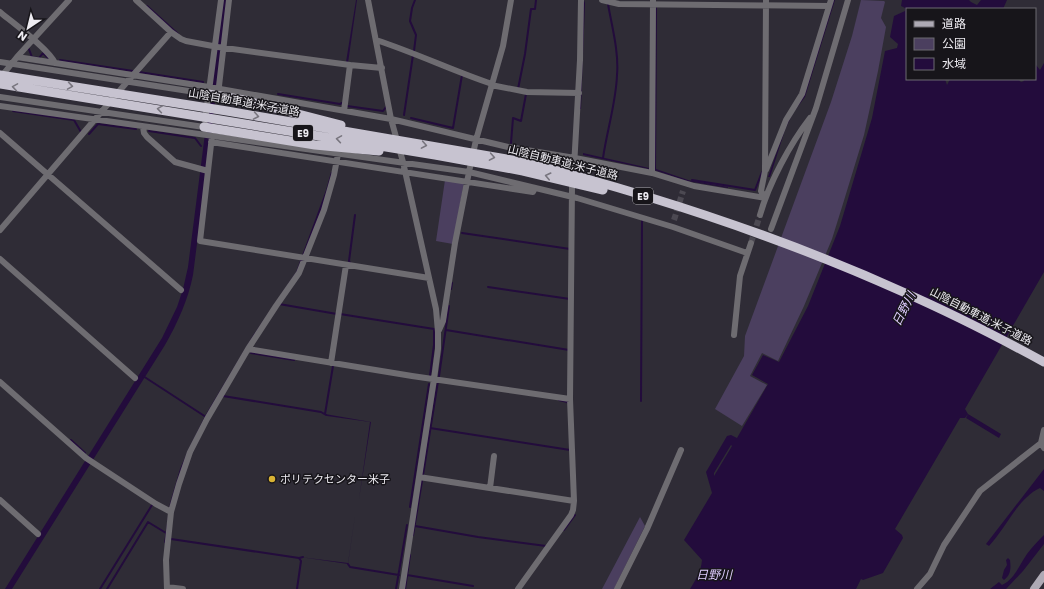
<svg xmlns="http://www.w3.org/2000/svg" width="1044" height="589" font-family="Poppins,'Noto Sans JP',sans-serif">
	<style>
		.green { fill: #4b3f5f }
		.water { fill: #230c3c; fill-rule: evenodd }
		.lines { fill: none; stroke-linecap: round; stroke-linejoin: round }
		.stream { stroke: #230c3c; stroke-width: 2 }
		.minor-tunnel { stroke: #4c4952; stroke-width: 6; stroke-dasharray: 6 3; stroke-linecap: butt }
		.minor { stroke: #6e6c71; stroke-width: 6 }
		.major { stroke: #aeaab5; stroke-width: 8 }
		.highway { stroke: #c7c3d0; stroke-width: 9 }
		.oneway { stroke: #78757e }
		.poi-dot { fill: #d9b334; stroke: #17151a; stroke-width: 1.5 }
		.labels { text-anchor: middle; stroke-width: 3; stroke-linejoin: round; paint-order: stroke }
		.shield { fill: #17151a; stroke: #adabb0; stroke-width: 1 }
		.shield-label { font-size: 10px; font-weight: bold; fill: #edebf1 }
		.street-label { font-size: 11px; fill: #edebf1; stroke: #17151a }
		.poi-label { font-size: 11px; fill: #edebf1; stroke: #17151a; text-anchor: start }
		.water-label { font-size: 12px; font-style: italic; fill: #dfcdff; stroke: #17151a }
	</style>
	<rect width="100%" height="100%" fill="#2f2c36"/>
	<path class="green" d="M861,0L884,1L885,2L881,18L886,27L878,71L864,135L842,207L832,239L804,306L778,361L762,353L750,376L767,385L742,426L715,409L744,356L745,336L831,102L852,36Z
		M445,180L464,182L453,244L436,241Z
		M640,517L645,526L614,589H602Z"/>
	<path class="water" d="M222,0H228L193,275C188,300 178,322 165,345L12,589H5L162,338L177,307L183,289L188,267Z
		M356,0H357L348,63L346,62Z
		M583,0H584L585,3L581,109H580Z
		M833,0H835L805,97L793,113L785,130L770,177H768L785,129L792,113L803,96Z
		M902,0H969L971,2L977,5L981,0H1007L1003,9H907V79H945L947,85L950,79H1018L1021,82L1024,81L1023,79H1035V66L1036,65L1040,70L1044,63V272L965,409L968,414L965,418H960L895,529L902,535L903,538L883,573L863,580L861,579L856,589H690C696,579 701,572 702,560L684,540L712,493L706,472L727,436L731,435L737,438L768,384L752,375L763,355L779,362L808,306L840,226L872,118L885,51L897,48L898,44L890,37L894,16L905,11V8L901,6ZM731,445L732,446L714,476V473Z
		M657,7L656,169L688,180L728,187V188L687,181L654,170L656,8Z
		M583,153L649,168V169L583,155Z
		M331,172H333L322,208L301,265L188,453L166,542L164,543L170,503L180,469L188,450L206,414L252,337L296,272L326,190Z
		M325,414L371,422L359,499L370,422L327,416Z
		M968,414L1001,434L999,438L966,418Z
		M1044,469V491L1040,488C1018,498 1006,528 989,546L986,544Z
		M355,516L348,564L300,557L348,563Z
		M1044,535V544L1023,571L1006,589H990L999,582L1002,585C1015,579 1019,565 1027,554C1032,547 1038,541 1044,535Z
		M1008,558L1010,560C1011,568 1011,575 1004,580L1002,578L1004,570L1007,565L1006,560Z"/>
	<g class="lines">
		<path class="stream" d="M147,6L178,34
			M28,47L32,57L39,58L43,53L50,60
			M414,51L416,35L410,21L412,8L415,0
			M60,60L133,71
			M139,72L203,82
			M518,89L525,54L531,9H535L536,0
			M278,94L340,104L342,103
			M347,106L383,111L386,107
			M13,111L74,120L81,132
			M404,115L413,55
			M411,118L453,128L462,75
			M149,131L195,138L201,146
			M89,134L98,124L136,129
			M511,143L513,118L521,121L526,94
			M603,158C607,130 616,103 617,75C619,52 612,27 608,4
			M692,180L755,190L762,172
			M462,233L570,249
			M350,263L349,261L355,215
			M488,287L570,299
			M451,289L452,283
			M279,304L337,314
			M340,314L434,329V345L430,376
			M446,330L569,350
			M251,353L294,360
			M143,376L206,417
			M439,376L449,306
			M223,396L321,412L326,415
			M559,400L567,402L568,403
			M641,401L642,220
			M325,414L333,366
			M430,428L570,450
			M71,440L85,453
			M423,475L438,381
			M410,507L429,384
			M415,526L478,537L546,546
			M564,530L575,515
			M413,535L422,481
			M171,539L299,558
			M348,564L350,567L399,575
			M407,575L473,586
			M100,589L152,505
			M107,589L148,522L166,533
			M297,589L301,561L299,558L303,557
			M396,589L407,525
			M405,589L410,555"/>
		<path class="minor-tunnel" d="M674,220L683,191
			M751,243L760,215"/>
		<path class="minor" d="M136,0L171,32L181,39L186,41L218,47L350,65
			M368,0L391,119L403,162L436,309L438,332V349L434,379L402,589
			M602,0L619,4L829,6
			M0,12C13,23 49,49 55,63
			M376,40C416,53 453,71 492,84
			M17,57L209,87L391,119L508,147L575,158L652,173L694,186L765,198
			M0,62L208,94
			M1,77L17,57L69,0
			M491,85L527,92L579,93
			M219,86L229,0
			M0,97L204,127
			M0,106L469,172L577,198L673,227L747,253
			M344,111L350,65L382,68
			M205,121L221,0
			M143,127L144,133L147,137L175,162L208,171
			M0,133L181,290
			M212,136L200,241L429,278
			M211,142L533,192L535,188
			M574,167L580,60L581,0
			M766,170L786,120L802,94L831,0
			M652,173L653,0
			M572,187L570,399L574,501
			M765,198L761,191L765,171L766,0
			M760,215C769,183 790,144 810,118
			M771,229L816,108L848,0
			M0,230L127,82L171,32
			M0,259L135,378
			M439,330L443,321L455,243L469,172L476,140L503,46L511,0
			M734,335L740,276L751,243
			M248,349L412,376L570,399
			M331,363L346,265
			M0,382L86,458L156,504L171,512
			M1044,430L1041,443L1044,448
			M419,477L574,501L573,510L571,515L518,589
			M490,488L494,456
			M0,500L38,534
			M167,587L183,589
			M167,589L166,560L171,512L179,484L190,452L207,419L248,349L276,306L299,273L324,210L334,175L338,154
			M617,589L647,529L681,450
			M917,589L930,574L944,545L980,491L1041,443"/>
		<path class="major" d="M1034,589L1044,575"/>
		<path class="highway" d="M0,75L227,111L524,162C653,195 781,237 903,292C951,313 998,337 1044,362
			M0,84L435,155L523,171L603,190
			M208,94L244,100L341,125
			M204,127L315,145L379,151"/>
	</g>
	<defs><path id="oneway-chevron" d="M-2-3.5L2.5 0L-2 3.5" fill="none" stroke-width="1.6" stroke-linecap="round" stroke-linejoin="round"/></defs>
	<g class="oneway">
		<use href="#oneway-chevron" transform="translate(70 86) rotate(9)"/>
		<use href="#oneway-chevron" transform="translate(15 87) rotate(-171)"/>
		<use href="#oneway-chevron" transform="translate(160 109) rotate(-171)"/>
		<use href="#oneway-chevron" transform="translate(256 116) rotate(10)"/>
		<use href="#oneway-chevron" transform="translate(339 139) rotate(-171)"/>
		<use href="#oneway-chevron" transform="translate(424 145) rotate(10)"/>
		<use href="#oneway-chevron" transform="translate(492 157) rotate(10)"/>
		<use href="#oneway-chevron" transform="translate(548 176) rotate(-167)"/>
	</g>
	<circle class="poi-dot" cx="272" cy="479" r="4"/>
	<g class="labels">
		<g class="shield">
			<rect x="293" y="125" width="20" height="16" rx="3"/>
			<rect x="633" y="188" width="20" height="16" rx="3"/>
		</g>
		<g class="shield-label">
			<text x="303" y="137">E9</text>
			<text x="643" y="200">E9</text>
		</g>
		<g class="street-label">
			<text transform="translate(244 102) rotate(10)" y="4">山陰自動車道;米子道路</text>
			<text transform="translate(563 162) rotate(14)" y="4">山陰自動車道;米子道路</text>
			<text transform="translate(981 316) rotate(27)" y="4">山陰自動車道;米子道路</text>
		</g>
		<g class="poi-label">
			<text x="280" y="483">ポリテクセンター米子</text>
		</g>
		<g class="water-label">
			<text transform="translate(904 309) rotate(-63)" y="4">日野川</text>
			<text x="714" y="579">日野川</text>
		</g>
	</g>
	<rect x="906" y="8" width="130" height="72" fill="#17151a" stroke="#6d6b70"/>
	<rect x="914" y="21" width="20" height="6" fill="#aeaab5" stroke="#6d6b70"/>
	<text x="942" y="28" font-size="12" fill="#edebf1">道路</text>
	<rect x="914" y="38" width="20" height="12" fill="#4b3f5f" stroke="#6d6b70"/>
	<text x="942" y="48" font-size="12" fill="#edebf1">公園</text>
	<rect x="914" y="58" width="20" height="12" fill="#230c3c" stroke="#6d6b70"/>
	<text x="942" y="68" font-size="12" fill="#edebf1">水域</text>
	<g transform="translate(28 28) rotate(215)" stroke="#17151a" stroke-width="3" paint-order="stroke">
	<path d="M0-3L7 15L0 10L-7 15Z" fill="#edebf1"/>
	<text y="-6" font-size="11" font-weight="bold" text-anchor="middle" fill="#edebf1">N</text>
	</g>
</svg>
